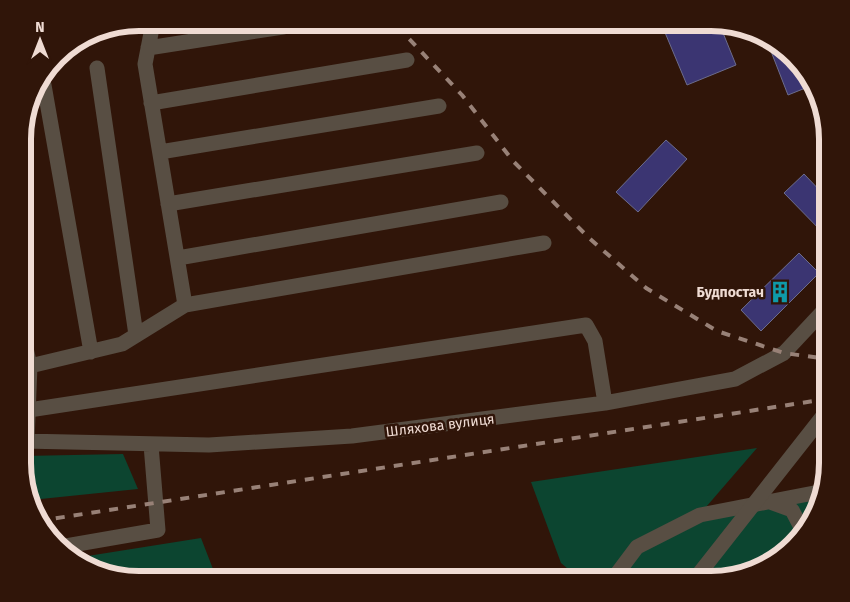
<svg xmlns="http://www.w3.org/2000/svg" width="850" height="602" font-family="'Fira Sans',sans-serif">
	<style>
		.green { fill: #0c4530 }
		.building { fill: #3b3572; stroke: #6c6c8b }
		.lines { fill: none; stroke-linecap: round; stroke-linejoin: round }
		.minor { stroke: #584e43; stroke-width: 15 }
		.rail { stroke: #988177; stroke-width: 4; stroke-dasharray: 9 9; stroke-linecap: butt }
		.minor-bridge { stroke: #584e43; stroke-width: 15 }
		.labels { text-anchor: middle; stroke-width: 5; stroke-linejoin: round; paint-order: stroke }
		.poi-label { font-size: 14px; font-weight: bold; fill: #efdbd3; stroke: #301509; text-anchor: end }
		.street-label { font-size: 14px; fill: #efdbd3; stroke: #301509 }
		.rim { fill: none; stroke: #efdbd3; stroke-width: 6 }
	</style>
	<rect width="100%" height="100%" fill="#301509"/>
	<path class="green" d="M757,448L700,514L819,492L803,534L763,567L711,579H580L561,563L531,482Z
		M123,454L138,489L31,500L23,478V456Z
		M201,538L213,569L163,579H132L75,558Z"/>
	<path class="building" d="M661,23H719L736,65L687,85Z
		M767,41L782,47L813,85L788,95Z
		M666,140L687,159L638,212L616,192Z
		M804,174L827,198V237L784,193Z
		M799,253L819,273L761,331L741,310Z"/>
	<g class="lines">
		<path class="minor" d="M148,48L283,27
			M97,68L136,335
			M44,85L91,352
			M151,103L407,60
			M160,152L439,106
			M168,204L477,153
			M178,258L501,202
			M185,305L544,243
			M23,335L30,366L27,441
			M30,366L122,344L185,305L145,64L152,28
			M29,410L586,325L595,341L605,403
			M23,441L209,445L352,436L605,403L735,379L784,353L827,307
			M770,502L792,510L804,533
			M60,547L158,530L151,445
			M613,579L637,547L700,515L819,492"/>
		<path class="rail" d="M397,26L462,95L513,161L589,238L646,288L717,331L784,353L827,359
			M38,521L827,399"/>
		<path class="minor-bridge" d="M695,579L827,411"/>
	</g>
	<defs>
		<g id="building-bare" transform="scale(1.725)"><path d="M-4-6H4V6H1V3H-1V6H-4ZM-2.5-4.3h1.7v1.8h-1.7ZM.8-4.3h1.7v1.8H.8ZM-2.5-1h1.7V.8h-1.7ZM.8-1h1.7V.8H.8Z" fill="#0f9aa8" stroke="#301509" stroke-width="2.5" paint-order="stroke"/></g>
	</defs>
	<g fill-rule="evenodd">
		<use href="#building-bare" x="780" y="292"/>
	</g>
	<g class="labels">
		<g class="poi-label">
			<text x="764" y="297">Будпостач</text>
		</g>
		<g class="street-label">
			<text transform="translate(440 425) rotate(-7)" y="5">Шляхова вулиця</text>
		</g>
	</g>
	<path d="M0 0H850V602H0ZM139 31H711A108 108 0 0 1 819 139V463A108 108 0 0 1 711 571H139A108 108 0 0 1 31 463V139A108 108 0 0 1 139 31Z" fill="#301509" fill-rule="evenodd"/>
	<path class="rim" d="M139 31H711A108 108 0 0 1 819 139V463A108 108 0 0 1 711 571H139A108 108 0 0 1 31 463V139A108 108 0 0 1 139 31Z"/>
	<g transform="translate(40 40)" stroke="#301509" stroke-width="4" paint-order="stroke">
	<path d="M0-4L9 19L0 12L-9 19Z" fill="#efdbd3"/>
	<text y="-8" font-size="14" font-weight="bold" text-anchor="middle" fill="#efdbd3">N</text>
	</g>
</svg>
